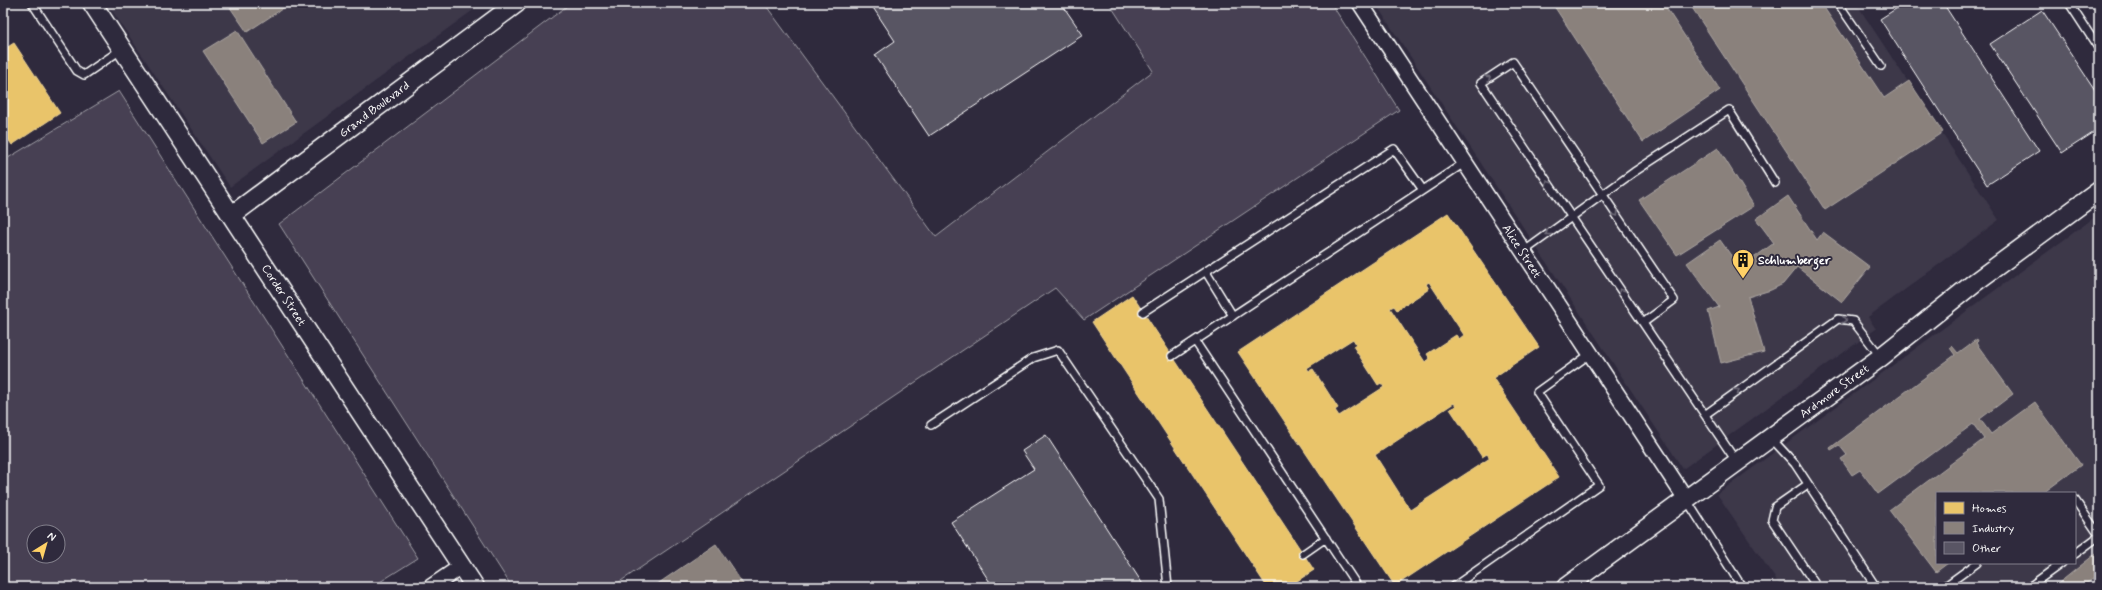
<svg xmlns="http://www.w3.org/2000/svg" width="2102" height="590" font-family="Mynerve,sans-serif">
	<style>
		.built { fill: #3c3749; fill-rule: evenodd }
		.green { fill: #464152; stroke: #a2a0a8; fill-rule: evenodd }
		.homes { fill: #e9c46a; stroke: #f0d697; fill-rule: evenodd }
		.industry { fill: #8a817c; stroke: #ada7a3 }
		.building { fill: #595564; stroke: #fff }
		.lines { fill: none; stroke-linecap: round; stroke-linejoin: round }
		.service-casing { stroke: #fff; stroke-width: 10 }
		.minor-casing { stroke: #fff; stroke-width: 18 }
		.tertiary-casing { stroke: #fff; stroke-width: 21 }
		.service { stroke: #2f2a3d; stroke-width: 7 }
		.minor { stroke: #2f2a3d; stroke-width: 15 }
		.tertiary { stroke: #2f2a3d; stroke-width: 18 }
		.oneway { stroke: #6d6a77 }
		.labels { text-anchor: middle; stroke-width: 4; stroke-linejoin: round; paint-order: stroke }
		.street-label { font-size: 12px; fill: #fff; stroke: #2f2a3d }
		.poi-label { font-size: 12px; font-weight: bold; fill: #fff; stroke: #2f2a3d; text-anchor: start }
	</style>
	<rect width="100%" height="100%" fill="#2f2a3d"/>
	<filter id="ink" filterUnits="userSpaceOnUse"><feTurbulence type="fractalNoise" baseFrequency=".025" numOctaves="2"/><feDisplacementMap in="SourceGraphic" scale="8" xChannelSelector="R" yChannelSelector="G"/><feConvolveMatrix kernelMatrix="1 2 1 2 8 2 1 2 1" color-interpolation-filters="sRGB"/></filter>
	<g filter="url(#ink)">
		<path class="built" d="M107,3H483L230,187Z
			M1375,3H1856L1999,220L1868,317L1876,329L1683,469Z
			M2099,214V587H1781L1717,494ZM1937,493H2075V563H1937Z"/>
		<path class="green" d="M571,3H764L936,237L1153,71L1109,3H1331L1399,110L1084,320L1055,288L612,587H512L279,224Z
			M119,91L418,558L372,587H3V161ZM34,532H58V556H34Z"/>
		<path class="homes" d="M14,43L60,113L12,145L3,132V50Z
			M1448,213L1539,347L1493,378L1559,477L1395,586L1238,352ZM1429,282L1464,335L1459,339L1456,335L1427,354L1430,359L1425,362L1390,308L1394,306L1397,310L1429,289L1426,284ZM1353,339L1356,344L1353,346L1378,385L1381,383L1384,387L1339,416L1335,410L1338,408L1313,369L1309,371L1307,368ZM1454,403L1456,406L1450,409L1482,457L1487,454L1490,458L1410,510L1375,455Z
			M1132,295L1314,570L1288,587H1267L1092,322Z"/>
		<path class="industry" d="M227,3H291L247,32Z
			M1552,3H1663L1720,90L1643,142Z
			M1689,3H1821L1884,98L1909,81L1943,132L1825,210Z
			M237,30L296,122L263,143L203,51Z
			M1718,148L1754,206L1677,255L1639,200Z
			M1788,196L1817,240L1823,232L1870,267L1842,302L1797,267L1783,284L1771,290L1748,297L1764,352L1721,363L1708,311L1719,307L1687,263L1720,240L1740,268L1774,243L1756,219Z
			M1977,339L1978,341L1976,343L2013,394L1980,419L1991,434L2035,402L2081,465L2043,493H1937V563H1948L1936,572L1889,510L1984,439L1973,424L1878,494L1860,470L1852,475L1841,459L1847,455L1839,445L1831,450L1830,448L1955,355L1950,348L1952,346L1958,353Z
			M716,544L745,587H653Z
			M2099,551V574L2082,587H2054Z"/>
		<path class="building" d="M870,3H1061L1083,35L929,136L875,55L895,41Z
			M1905,3H1943L2039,151L1987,185L1880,19Z
			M2042,10L2099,96V129L2062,153L1990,44Z
			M1046,435L1144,586L1143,587H993L951,522L1034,469L1022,451Z"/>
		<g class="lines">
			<g class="service-casing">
				<path id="service" d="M32,3L77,71L84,75L122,49
					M1838,3L1881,66
					M2069,3L2099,49
					M1523,252L1634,172L1729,110L1775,183
					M1206,272L1233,316
					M1143,312L1394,149L1423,190
					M1643,323L1674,300L1513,62L1481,83L1736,461
					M1195,341L1358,587
					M1172,356L1464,163
					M1706,414L1838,319L1853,321L1881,357
					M931,425L1033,358L1058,350L1159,499L1168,587
					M1771,438L1795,464L1876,587
					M1808,484L1775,507L1772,520L1817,587
					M1686,499L1742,587
					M2075,500L2099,535
					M1303,554L1326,538
					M2075,554L2099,536
					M1453,587L1599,485L1537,392L1590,354
					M1944,587L1977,563
					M2029,587L2062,563"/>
			</g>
			<g class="minor-casing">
				<path id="minor" d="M1360,3L1686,499
					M431,587L462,566"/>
			</g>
			<g class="tertiary-casing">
				<path id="tertiary" d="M92,3L475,587
					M232,215L517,3
					M1566,587L1881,357L1974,283L2099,191"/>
			</g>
			<use href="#service" class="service"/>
			<use href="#minor" class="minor"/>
			<use href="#tertiary" class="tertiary"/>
		</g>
		<defs><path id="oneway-chevron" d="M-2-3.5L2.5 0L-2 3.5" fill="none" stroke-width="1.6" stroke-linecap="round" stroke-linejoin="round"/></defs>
		<g class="oneway">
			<use href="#oneway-chevron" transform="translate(1488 78) rotate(-33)"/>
			<use href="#oneway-chevron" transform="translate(1548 183) rotate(-124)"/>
			<use href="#oneway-chevron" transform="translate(1616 214) rotate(56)"/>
			<use href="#oneway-chevron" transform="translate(1548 233) rotate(144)"/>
			<use href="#oneway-chevron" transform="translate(1621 291) rotate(-124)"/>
			<use href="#oneway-chevron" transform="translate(1844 320) rotate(7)"/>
			<use href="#oneway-chevron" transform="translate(1737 391) rotate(-36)"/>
		</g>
	</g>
	<defs>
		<g id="building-pin" transform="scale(1.15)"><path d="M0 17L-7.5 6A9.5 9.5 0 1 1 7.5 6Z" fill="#ffd166" stroke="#2f2a3d"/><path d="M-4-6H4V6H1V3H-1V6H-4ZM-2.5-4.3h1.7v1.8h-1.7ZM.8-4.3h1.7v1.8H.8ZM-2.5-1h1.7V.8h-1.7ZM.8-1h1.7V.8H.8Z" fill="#111"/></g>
	</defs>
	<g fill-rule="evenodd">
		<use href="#building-pin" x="1743" y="260"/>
	</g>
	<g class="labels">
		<g class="street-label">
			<text transform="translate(374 109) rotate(-37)" y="4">Grand Boulevard</text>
			<text transform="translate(1522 251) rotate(57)" y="4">Alice Street</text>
			<text transform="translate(284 295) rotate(57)" y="4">Corder Street</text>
			<text transform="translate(1834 391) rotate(-36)" y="4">Ardmore Street</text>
		</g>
		<g class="poi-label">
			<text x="1758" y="264">Schlumberger</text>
		</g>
	</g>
	<rect width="2102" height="590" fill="none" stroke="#2f2a3d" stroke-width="16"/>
	<rect x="8" y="8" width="2086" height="574" fill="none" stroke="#fff" stroke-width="1.5" filter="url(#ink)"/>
	<rect x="1936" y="492" width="140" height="72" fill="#2f2a3d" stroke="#827f8b"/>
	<rect x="1944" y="502" width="20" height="12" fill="#e9c46a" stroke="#827f8b"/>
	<text x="1972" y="512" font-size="12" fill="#ffffff">Homes</text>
	<rect x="1944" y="522" width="20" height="12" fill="#8a817c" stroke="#827f8b"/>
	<text x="1972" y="532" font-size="12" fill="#ffffff">Industry</text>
	<rect x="1944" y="542" width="20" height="12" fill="#595564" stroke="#827f8b"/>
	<text x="1972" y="552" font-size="12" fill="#ffffff">Other</text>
	<g transform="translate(46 544) rotate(37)"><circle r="19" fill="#2f2a3d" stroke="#827f8b"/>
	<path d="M0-3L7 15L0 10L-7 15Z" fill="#ffd166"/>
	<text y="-6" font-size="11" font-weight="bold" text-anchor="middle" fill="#ffffff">N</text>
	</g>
</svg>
